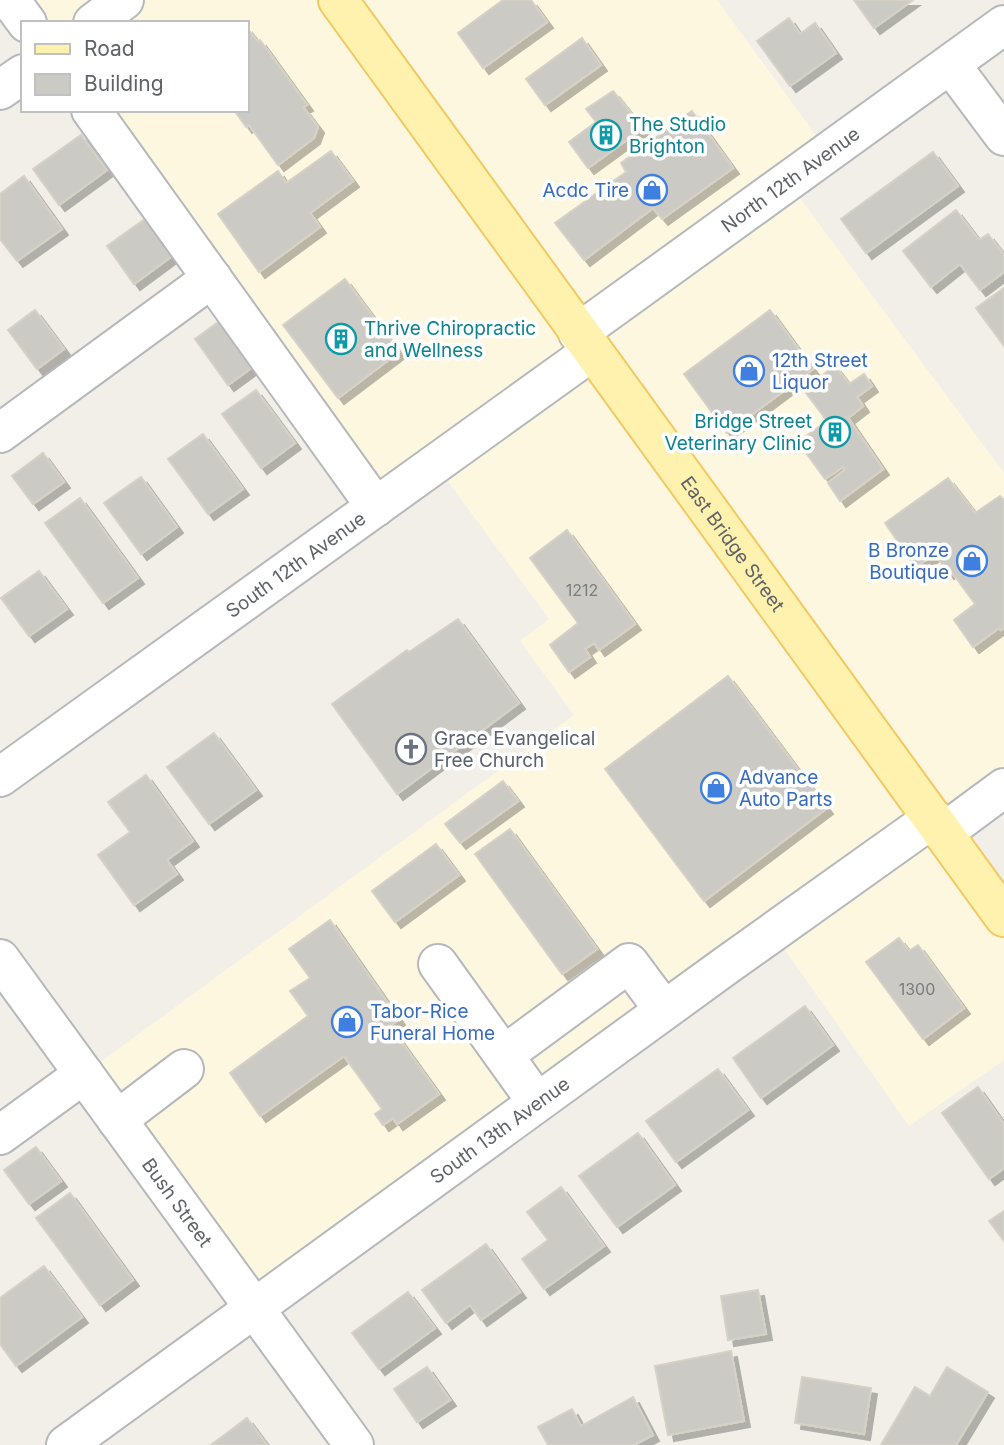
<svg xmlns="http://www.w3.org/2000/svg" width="1004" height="1445" font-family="Inter,sans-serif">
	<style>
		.commercial { fill: #fef7e0 }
		.building { fill: #cccac5; stroke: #d6d1c6; stroke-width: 2; filter: url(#shadow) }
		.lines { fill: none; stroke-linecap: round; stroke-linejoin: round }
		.minor-casing { stroke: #b5b8bc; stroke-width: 42 }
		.major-casing { stroke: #f2c960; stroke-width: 42 }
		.minor { stroke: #fff; stroke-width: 38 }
		.major { stroke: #fff2af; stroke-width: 38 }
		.labels { text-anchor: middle; stroke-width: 7; stroke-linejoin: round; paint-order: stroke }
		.number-label { font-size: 16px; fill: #7a7d7f }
		.culture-label { font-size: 19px; fill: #0d838f; stroke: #fff; text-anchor: start }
		.street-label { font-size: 19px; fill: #5f6368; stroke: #fff }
		.shop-label { font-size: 19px; fill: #366cbe; stroke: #fff; text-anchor: start }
		.worship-label { font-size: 19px; fill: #5b616d; stroke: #fff; text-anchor: start }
	</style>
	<defs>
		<filter id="shadow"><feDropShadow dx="6" dy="6" stdDeviation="0" flood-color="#0004"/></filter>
	</defs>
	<rect width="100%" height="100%" fill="#f1efe8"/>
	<path class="commercial" d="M10,0H717L829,153L788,182L1004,473V788L943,833L1004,917V1060L909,1126L773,933L254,1310L84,1074L574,715L520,641L549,619L436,465L376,507L91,110H247V23H27Z"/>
	<path class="building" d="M503,0H531L547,22L483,68L458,33Z
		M854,0H913L874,28Z
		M789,18L800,34L815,23L836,53L790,86L757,41Z
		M247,28L258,42L260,40L307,105L303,107L318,127L314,138L278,165L249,125L246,127L234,110H247Z
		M582,38L601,65L545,105L526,79Z
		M613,91L643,128L588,168L569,142L596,122L586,109Z
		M692,111L733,168L662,219L653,208L584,260L555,223L626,172L621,163Z
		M81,135L107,170L59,205L33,169Z
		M331,151L353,181L310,213L320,227L259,272L218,214L278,171L286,183Z
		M933,152L958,186L866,253L841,219Z
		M24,176L62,229L17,261L0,239V194Z
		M956,210L979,240L988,234L1004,255V272L980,290L960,264L931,287L903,251Z
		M145,219L172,256L134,284L107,246Z
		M345,279L399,352L338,398L283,325Z
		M1004,288V346L976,308Z
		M35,310L64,349L37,369L8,330Z
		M770,310L813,369L727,433L684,374Z
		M221,320L254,366L228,385L195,339Z
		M835,366L849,384L864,374L872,386L857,397L863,406L848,418L883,469L840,501L828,483L845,470L843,467L825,479L798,442L827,421L803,389Z
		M256,390L295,443L261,468L222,414Z
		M203,434L243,489L208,514L168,459Z
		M43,453L64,482L33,504L12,476Z
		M141,477L177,527L141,554L104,503Z
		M948,478L975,513L1000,496L1004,500V628L1001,630L999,628L973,647L954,620L975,604L951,571L948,573L936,555L941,551L915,567L885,523Z
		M80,498L138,578L103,603L45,523Z
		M567,530L635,624L599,650L594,643L585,649L590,657L569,672L550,645L578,623L530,558Z
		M39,571L67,609L29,636L1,598Z
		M458,619L519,703L397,794L332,704L407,650L409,652Z
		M728,676L827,808L704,901L605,769Z
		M214,733L256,790L209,824L167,767Z
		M146,775L193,841L167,860L177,874L134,905L98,855L130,832L108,802Z
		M503,781L518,801L460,843L445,824Z
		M510,829L597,949L562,974L475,854Z
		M436,844L459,875L395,922L372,891Z
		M330,920L399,1019L390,1026L439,1094L397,1124L393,1118L383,1125L375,1114L382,1109L344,1056L260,1116L230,1073L308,1016L290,991L310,978L289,949Z
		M899,938L909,951L918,945L964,1008L923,1039L866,962Z
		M805,1006L833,1045L761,1098L733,1058Z
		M718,1069L748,1110L676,1162L646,1121Z
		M978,1087L1004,1124V1168L989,1179L942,1113Z
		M638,1133L675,1185L617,1227L579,1176Z
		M36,1147L61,1181L29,1204L4,1170Z
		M561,1187L604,1246L544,1289L522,1259L548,1240L527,1212Z
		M70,1193L133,1280L100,1305L36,1218Z
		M1004,1211V1241L989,1221Z
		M486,1244L520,1292L481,1320L470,1305L446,1323L422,1290Z
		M44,1266L82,1317L16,1366L0,1344V1298Z
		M758,1290L766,1334L728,1340L721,1296Z
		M408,1292L435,1328L379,1369L352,1333Z
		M731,1351L744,1421L668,1435L655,1366Z
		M427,1367L450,1400L417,1422L394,1389Z
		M947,1367L988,1392L956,1445H881L915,1387L930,1396Z
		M802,1377L871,1388L864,1434L795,1423Z
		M633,1397L653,1435L634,1445H548L538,1427L572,1409L581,1426Z
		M247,1418L267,1445H211Z"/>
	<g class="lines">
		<g class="minor-casing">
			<g id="minor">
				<path d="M10,0L27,23"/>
				<path d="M93,23L124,0"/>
				<path d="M951,65L1004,136"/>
				<path d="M0,90L23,74"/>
				<path d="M91,110L376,507"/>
				<path id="s1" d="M578,333L1004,25"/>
				<path d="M0,433L212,278"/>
				<path id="s2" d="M0,777L591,352"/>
				<path d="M943,833L1004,788"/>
				<path id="s3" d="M0,959L354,1445"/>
				<path d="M438,964L537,1102"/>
				<path d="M504,1055L629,963L664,1010"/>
				<path d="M117,1120L184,1069"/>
				<path d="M0,1135L84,1074"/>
				<path id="s4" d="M66,1445L724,967L933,818"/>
			</g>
		</g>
		<g class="major-casing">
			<g id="major">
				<path id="s5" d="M338,0L1004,917"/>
			</g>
		</g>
		<use href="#minor" class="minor"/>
		<use href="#major" class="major"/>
	</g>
	<defs>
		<g id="building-ring" transform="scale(1.575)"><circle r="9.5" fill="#fff" stroke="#0f9aa8" stroke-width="1.5"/><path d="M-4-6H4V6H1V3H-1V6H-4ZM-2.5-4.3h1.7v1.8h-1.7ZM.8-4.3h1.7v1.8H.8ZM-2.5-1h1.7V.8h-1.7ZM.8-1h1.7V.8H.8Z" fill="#0f9aa8"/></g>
		<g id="shop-ring" transform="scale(1.575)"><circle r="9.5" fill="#fff" stroke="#3f7fe0" stroke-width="1.5"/><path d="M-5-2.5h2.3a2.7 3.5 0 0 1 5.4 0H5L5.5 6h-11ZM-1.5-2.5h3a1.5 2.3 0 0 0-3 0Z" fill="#3f7fe0"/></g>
		<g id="church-ring" transform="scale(1.575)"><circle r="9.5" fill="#fff" stroke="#6b7280" stroke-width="1.5"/><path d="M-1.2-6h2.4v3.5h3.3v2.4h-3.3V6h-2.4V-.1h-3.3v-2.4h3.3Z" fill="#6b7280"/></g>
	</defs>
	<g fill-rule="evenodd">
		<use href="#building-ring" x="606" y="135"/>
		<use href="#shop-ring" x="652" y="190"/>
		<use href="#building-ring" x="341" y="339"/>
		<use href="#shop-ring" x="749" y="371"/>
		<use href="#building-ring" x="835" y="432"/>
		<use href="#shop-ring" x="972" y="561"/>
		<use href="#church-ring" x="411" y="749"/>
		<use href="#shop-ring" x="716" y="788"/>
		<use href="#shop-ring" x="347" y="1022"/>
	</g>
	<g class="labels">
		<g class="number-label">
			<text x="582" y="596">1212</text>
			<text x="917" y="995">1300</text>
		</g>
		<g class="culture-label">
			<text x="629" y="131">The Studio<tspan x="629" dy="22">Brighton</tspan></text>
			<text x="364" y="335">Thrive Chiropractic<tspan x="364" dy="22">and Wellness</tspan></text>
			<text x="812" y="428" text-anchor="end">Bridge Street<tspan x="812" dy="22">Veterinary Clinic</tspan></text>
		</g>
		<g class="street-label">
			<text dy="7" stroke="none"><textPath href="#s1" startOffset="262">North 12th Avenue</textPath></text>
			<text dy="7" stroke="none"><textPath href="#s5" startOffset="672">East Bridge Street</textPath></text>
			<text dy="7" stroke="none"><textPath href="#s2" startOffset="364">South 12th Avenue</textPath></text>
			<text dy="7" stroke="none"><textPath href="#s4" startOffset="536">South 13th Avenue</textPath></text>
			<text dy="7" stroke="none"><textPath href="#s3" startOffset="301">Bush Street</textPath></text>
		</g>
		<g class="shop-label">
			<text x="629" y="197" text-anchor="end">Acdc Tire</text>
			<text x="772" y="367">12th Street<tspan x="772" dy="22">Liquor</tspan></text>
			<text x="949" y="557" text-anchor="end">B Bronze<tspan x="949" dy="22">Boutique</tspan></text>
			<text x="739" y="784">Advance<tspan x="739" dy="22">Auto Parts</tspan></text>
			<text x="370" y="1018">Tabor-Rice<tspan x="370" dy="22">Funeral Home</tspan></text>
		</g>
		<g class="worship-label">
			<text x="434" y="745">Grace Evangelical<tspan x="434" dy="22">Free Church</tspan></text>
		</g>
	</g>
	<rect x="21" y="21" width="228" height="91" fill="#ffffff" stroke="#bfc1c3" stroke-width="2"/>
	<rect x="35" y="44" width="35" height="10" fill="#fff2af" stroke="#bfc1c3" stroke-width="2"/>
	<text x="84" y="56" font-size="21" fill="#5f6368">Road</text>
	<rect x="35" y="74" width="35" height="21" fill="#cccac5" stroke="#bfc1c3" stroke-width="2"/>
	<text x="84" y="91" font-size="21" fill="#5f6368">Building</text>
</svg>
